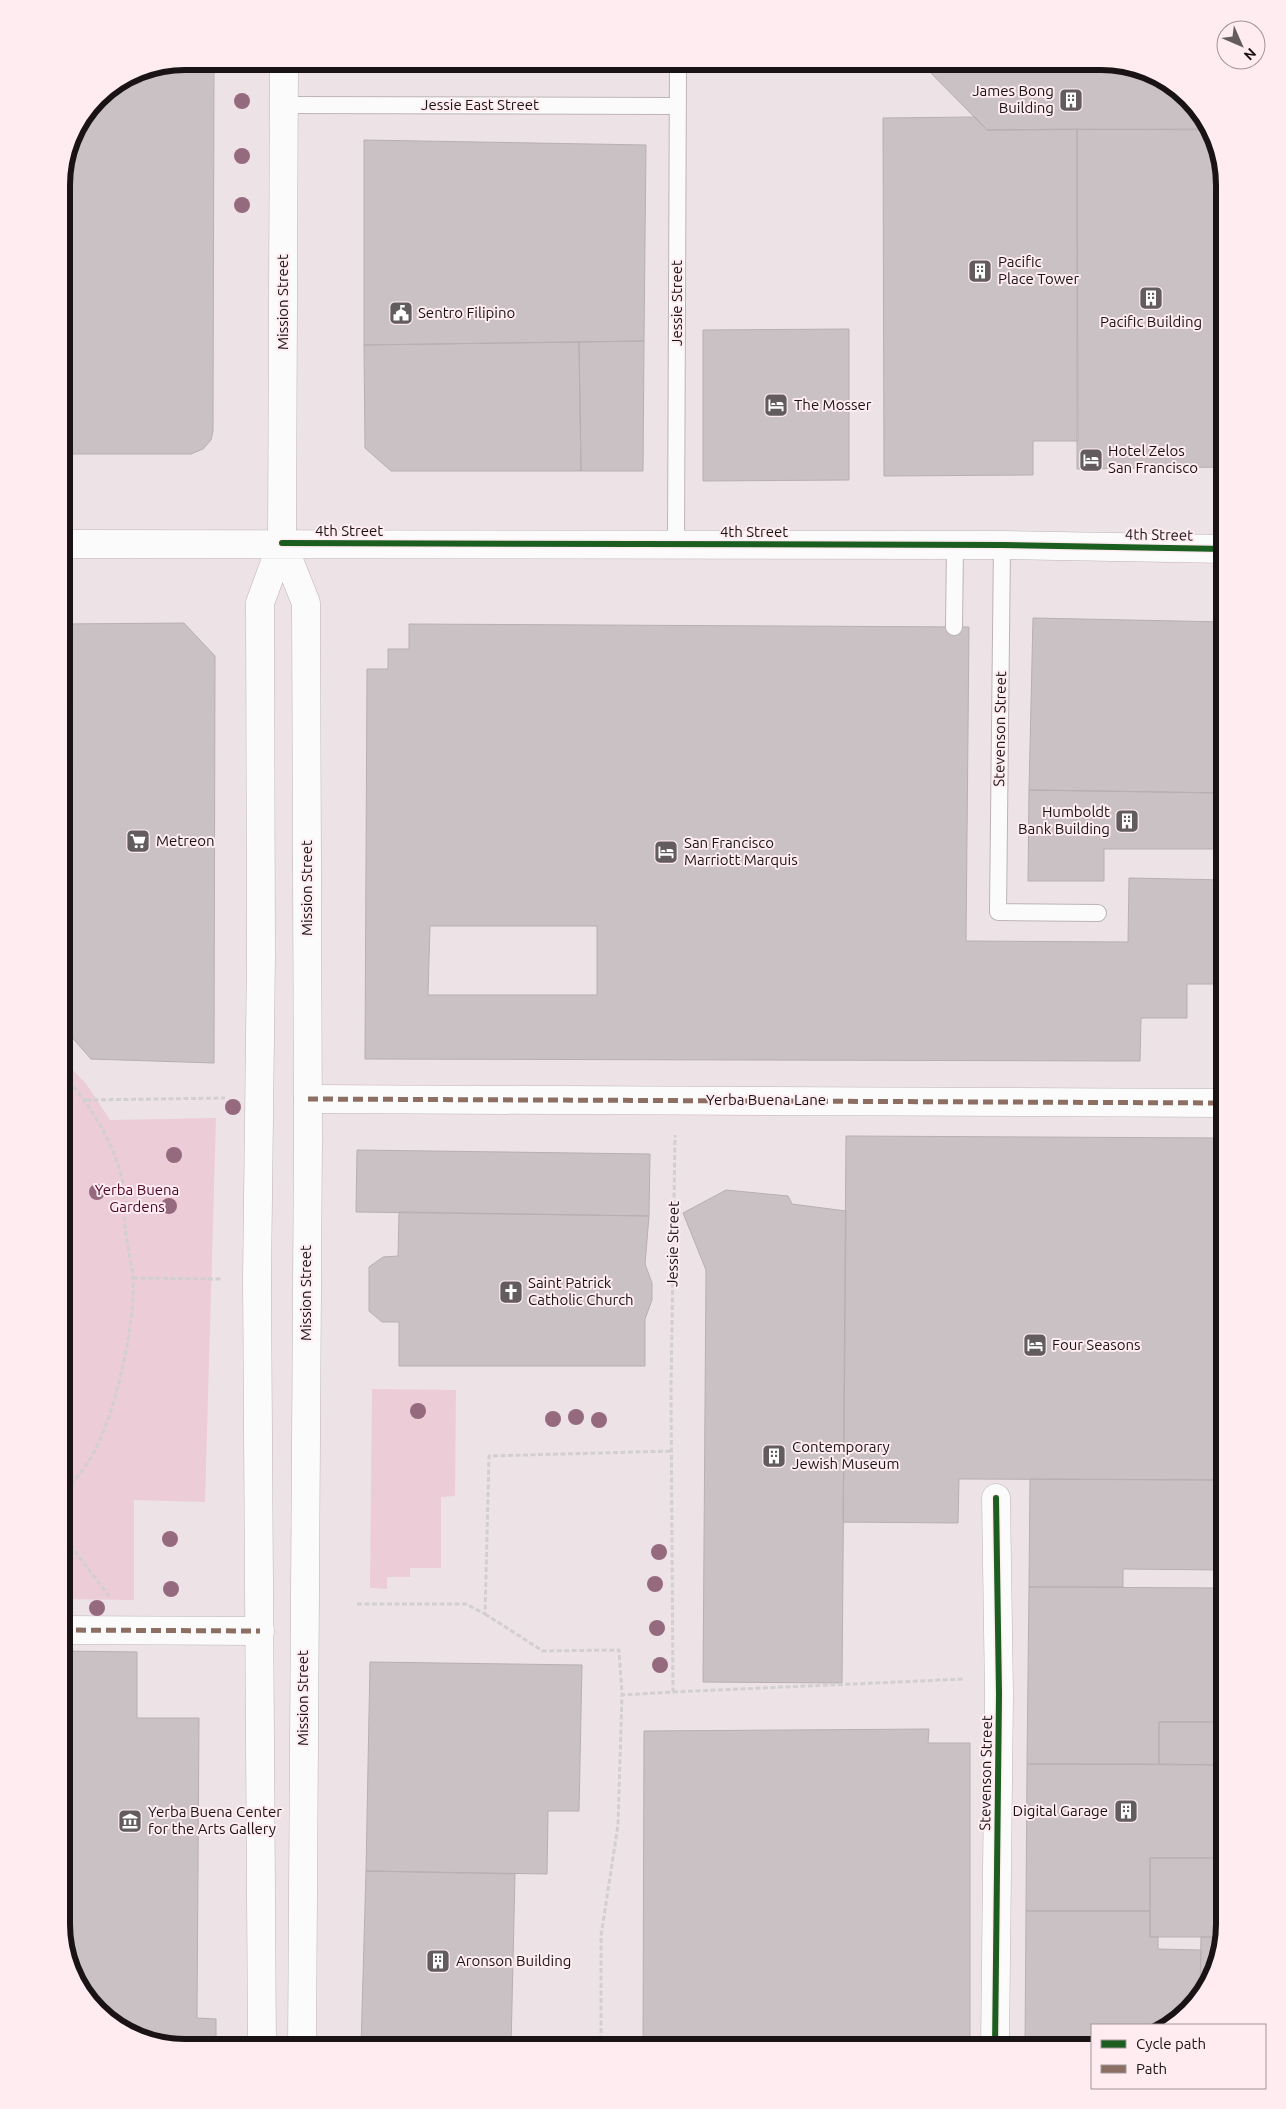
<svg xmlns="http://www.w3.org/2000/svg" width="1286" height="2109" font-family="Ubuntu,sans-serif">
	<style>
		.green { fill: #ecccd7 }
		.building { fill: #c9c1c3; stroke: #b7afb1; fill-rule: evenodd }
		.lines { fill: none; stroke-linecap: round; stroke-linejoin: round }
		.lane-casing { stroke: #bcb4b6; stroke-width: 18 }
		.street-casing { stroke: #bcb4b6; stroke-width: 29 }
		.secondary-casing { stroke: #bcb4b6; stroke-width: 29 }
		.path { stroke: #d2cfd0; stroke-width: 3; stroke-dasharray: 5 2.5; stroke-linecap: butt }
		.lane { stroke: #fcfbfb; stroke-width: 16 }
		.street { stroke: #fcfbfb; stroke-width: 28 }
		.secondary { stroke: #fcfbfb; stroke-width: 28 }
		.quiet { stroke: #8d6e63; stroke-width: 5; stroke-dasharray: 10 5; stroke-linecap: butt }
		.cycleway-casing { stroke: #feecf1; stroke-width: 9 }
		.cycleway { stroke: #1b5e20; stroke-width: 6 }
		.tree { fill: #966a7e }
		.labels { text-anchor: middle; stroke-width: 4; stroke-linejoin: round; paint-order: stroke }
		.poi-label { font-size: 15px; fill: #191315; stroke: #feecf1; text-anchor: start }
		.street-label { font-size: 15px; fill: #191315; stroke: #feecf1 }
		.park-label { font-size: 15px; fill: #4e0729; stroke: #feecf1 }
		.rim { fill: none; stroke: #191315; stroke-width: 6 }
	</style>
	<rect width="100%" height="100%" fill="#ede3e6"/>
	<path class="green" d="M61,1057L87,1085L110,1120L216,1118L205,1502L134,1500V1600L61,1599Z
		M372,1389L456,1390L455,1496L441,1497V1568H410V1577H387V1589L370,1588Z"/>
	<path class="building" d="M185,61H214L213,431L211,440L203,449L191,454H61L62,177L71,137L98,97L138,71Z
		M367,61H634V71H367Z
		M919,61L1110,62L1170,82L1211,129L987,130Z
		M975,117L987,130L1077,129L1078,441H1033V475L884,476L883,118Z
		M1077,129L1212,130L1225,185V467L1077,469Z
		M364,140L646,145L644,341L364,345Z
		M849,329V480L703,481V330Z
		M644,341L643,471H581L579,342Z
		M579,342L581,471H391L365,448L364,345Z
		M1033,618L1225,622V793L1029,790Z
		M184,623L215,656L214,1063L91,1059L61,1025V624Z
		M409,624L969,627L966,941L1128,942L1129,878L1225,880V984H1187V1018H1141L1140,1061L365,1059L367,669H388V649H409ZM430,926H597V995H428Z
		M1029,790L1225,793V849H1104V881H1028Z
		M846,1136L1225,1138V1480L959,1479L958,1523L843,1522Z
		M357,1150L650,1154L649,1216L356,1212Z
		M726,1190L788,1196L792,1204L846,1211L842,1683L703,1682L706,1270L683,1213Z
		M399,1212L649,1216L645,1264L652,1283V1300L645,1319V1366H399V1322H382L369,1311V1267L383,1257L398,1256Z
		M1030,1479L1225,1480V1570L1123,1569V1587H1029Z
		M1029,1587L1225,1588V1722H1159V1764H1027Z
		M61,1651L137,1652V1718H199L197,2018L216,2019V2048L177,2047L116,2027L74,1979L61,1924Z
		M370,1662L582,1665L579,1811H548L547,1874L366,1871Z
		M1159,1722H1225V1765L1159,1764Z
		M929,1729L928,1743H970V2048H643L644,1731Z
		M1027,1764L1225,1765V1858H1150V1911H1026Z
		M1150,1858H1225V1925L1221,1937H1150Z
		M366,1871L515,1874L511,2048H361Z
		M1026,1911H1150V1937H1158V1949L1201,1950L1200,1996L1167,2025H1092V2048H1025Z
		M1201,1937H1221L1204,1993L1200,1996Z"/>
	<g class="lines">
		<g class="lane-casing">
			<path id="lane" d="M283,105L678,106
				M676,545L678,61
				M1002,545L998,912L1098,913
				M954,627L955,545"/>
		</g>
		<g class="street-casing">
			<path id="street" d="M308,1099L1225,1103
				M61,1630L260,1631
				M995,2048L999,1694L996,1498"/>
		</g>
		<g class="secondary-casing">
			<path id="secondary" d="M282,543L306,603L308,1136L302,2048
				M61,544L1002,545L1225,549
				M262,2048L257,1279L261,956L260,603L282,543L284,61"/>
		</g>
		<path class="path" d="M86,1100L225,1098
			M133,1278L222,1279
			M61,1496C74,1482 86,1467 95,1450C116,1411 136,1321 133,1277C131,1259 126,1242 125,1224C124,1211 126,1196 123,1183C114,1140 88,1103 61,1071
			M61,1533L109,1596
			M357,1604H466L485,1614L489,1456L672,1451
			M485,1614L543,1651L619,1650L622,1694
			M673,1692L965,1679
			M601,2048V1936L618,1825L622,1695L673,1692L671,1390L675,1135"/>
		<use href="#lane" class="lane"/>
		<use href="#street" class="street"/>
		<use href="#secondary" class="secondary"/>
		<path class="quiet" d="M308,1099L1225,1103
			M61,1630L260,1631"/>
		<g class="cycleway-casing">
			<path id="cycleway" d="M282,543L1002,545L1225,549
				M995,2048L999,1694L996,1498"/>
		</g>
		<use href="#cycleway" class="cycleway"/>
	</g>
	<g class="tree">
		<circle cx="242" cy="101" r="8"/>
		<circle cx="242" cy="156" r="8"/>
		<circle cx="242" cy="205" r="8"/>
		<circle cx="233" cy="1107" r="8"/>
		<circle cx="174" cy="1155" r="8"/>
		<circle cx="97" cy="1192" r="8"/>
		<circle cx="169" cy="1206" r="8"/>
		<circle cx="418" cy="1411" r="8"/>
		<circle cx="576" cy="1417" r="8"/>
		<circle cx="553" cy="1419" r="8"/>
		<circle cx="599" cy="1420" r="8"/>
		<circle cx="170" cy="1539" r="8"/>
		<circle cx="659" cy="1552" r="8"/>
		<circle cx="655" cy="1584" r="8"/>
		<circle cx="171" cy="1589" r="8"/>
		<circle cx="97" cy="1608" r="8"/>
		<circle cx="657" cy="1628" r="8"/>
		<circle cx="660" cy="1665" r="8"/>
	</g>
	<defs>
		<g id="building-square" transform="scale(1.25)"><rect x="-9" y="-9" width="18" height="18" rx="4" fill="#635c5e" stroke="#feecf1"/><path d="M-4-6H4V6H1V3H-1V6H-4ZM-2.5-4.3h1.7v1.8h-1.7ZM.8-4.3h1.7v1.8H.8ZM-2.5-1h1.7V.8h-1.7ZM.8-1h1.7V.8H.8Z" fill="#fff"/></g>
		<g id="civic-square" transform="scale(1.25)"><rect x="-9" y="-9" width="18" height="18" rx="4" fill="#635c5e" stroke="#feecf1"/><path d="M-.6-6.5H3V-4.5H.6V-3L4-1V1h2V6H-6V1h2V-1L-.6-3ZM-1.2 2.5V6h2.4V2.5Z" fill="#fff"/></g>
		<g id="hotel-square" transform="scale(1.25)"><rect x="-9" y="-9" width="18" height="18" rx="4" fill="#635c5e" stroke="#feecf1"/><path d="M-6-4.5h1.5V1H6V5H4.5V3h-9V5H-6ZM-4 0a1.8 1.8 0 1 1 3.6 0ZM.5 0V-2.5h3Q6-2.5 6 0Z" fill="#fff"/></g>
		<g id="supermarket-square" transform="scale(1.25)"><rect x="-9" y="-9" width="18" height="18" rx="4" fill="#635c5e" stroke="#feecf1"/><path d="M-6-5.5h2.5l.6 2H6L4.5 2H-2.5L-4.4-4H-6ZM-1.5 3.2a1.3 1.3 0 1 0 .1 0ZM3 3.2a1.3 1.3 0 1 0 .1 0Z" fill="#fff"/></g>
		<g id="church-square" transform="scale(1.25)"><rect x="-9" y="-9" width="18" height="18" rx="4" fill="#635c5e" stroke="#feecf1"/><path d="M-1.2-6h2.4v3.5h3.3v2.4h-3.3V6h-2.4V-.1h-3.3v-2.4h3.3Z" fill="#fff"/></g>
		<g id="museum-square" transform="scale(1.25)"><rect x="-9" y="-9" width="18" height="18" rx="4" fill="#635c5e" stroke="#feecf1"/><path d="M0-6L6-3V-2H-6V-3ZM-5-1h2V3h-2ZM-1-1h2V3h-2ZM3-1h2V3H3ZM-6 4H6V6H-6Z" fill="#fff"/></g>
	</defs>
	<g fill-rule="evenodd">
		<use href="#building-square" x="1071" y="100"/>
		<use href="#building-square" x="980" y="271"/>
		<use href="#building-square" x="1151" y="298"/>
		<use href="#civic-square" x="401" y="313"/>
		<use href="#hotel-square" x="776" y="405"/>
		<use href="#hotel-square" x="1091" y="460"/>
		<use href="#building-square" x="1127" y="821"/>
		<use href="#supermarket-square" x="138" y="841"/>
		<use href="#hotel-square" x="666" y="852"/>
		<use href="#church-square" x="511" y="1292"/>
		<use href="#hotel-square" x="1035" y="1345"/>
		<use href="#building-square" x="774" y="1456"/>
		<use href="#building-square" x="1126" y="1811"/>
		<use href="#museum-square" x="130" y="1821"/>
		<use href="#building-square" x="438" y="1961"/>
	</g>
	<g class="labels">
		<g class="poi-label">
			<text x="1054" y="96" text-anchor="end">James Bong<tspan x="1054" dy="17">Building</tspan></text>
			<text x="998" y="267">Pacific<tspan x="998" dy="17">Place Tower</tspan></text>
			<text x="418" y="318">Sentro Filipino</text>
			<text x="1151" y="327" text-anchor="middle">Pacific Building</text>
			<text x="794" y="410">The Mosser</text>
			<text x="1108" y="456">Hotel Zelos<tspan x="1108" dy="17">San Francisco</tspan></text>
			<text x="1110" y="817" text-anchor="end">Humboldt<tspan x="1110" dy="17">Bank Building</tspan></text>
			<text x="156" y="846">Metreon</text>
			<text x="684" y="848">San Francisco<tspan x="684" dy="17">Marriott Marquis</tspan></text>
			<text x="528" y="1288">Saint Patrick<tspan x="528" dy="17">Catholic Church</tspan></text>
			<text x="1052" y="1350">Four Seasons</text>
			<text x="792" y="1452">Contemporary<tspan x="792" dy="17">Jewish Museum</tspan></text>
			<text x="1108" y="1816" text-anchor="end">Digital Garage</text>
			<text x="148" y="1817">Yerba Buena Center<tspan x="148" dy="17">for the Arts Gallery</tspan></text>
			<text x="456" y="1966">Aronson Building</text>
		</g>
		<g class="street-label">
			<text x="480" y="110">Jessie East Street</text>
			<text transform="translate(283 302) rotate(-90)" y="5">Mission Street</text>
			<text transform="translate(677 303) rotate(-90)" y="5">Jessie Street</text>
			<text x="349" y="536">4th Street</text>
			<text x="754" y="537">4th Street</text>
			<text transform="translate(1159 535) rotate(1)" y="5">4th Street</text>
			<text transform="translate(1000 729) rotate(-89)" y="5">Stevenson Street</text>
			<text transform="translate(307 888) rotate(-90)" y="5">Mission Street</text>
			<text x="766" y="1105">Yerba Buena Lane</text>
			<text transform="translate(673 1244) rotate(-89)" y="5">Jessie Street</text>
			<text transform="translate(306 1293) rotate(-90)" y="5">Mission Street</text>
			<text transform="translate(303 1698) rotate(-90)" y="5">Mission Street</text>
			<text transform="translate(986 1773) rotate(-89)" y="5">Stevenson Street</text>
		</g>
		<g class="park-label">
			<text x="137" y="1195">Yerba Buena<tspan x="137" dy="17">Gardens</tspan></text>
		</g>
	</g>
	<path d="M0 0H1286V2109H0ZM185 70H1101A115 115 0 0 1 1216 185V1924A115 115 0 0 1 1101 2039H185A115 115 0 0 1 70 1924V185A115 115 0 0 1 185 70Z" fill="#feecf1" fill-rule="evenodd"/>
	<path class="rim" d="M185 70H1101A115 115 0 0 1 1216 185V1924A115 115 0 0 1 1101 2039H185A115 115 0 0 1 70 1924V185A115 115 0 0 1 185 70Z"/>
	<rect x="1091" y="2024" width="175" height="65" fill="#feecf1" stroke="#a29599"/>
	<rect x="1101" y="2040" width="25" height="8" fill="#1b5e20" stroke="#a29599"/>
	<text x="1136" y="2049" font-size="15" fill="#191315">Cycle path</text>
	<rect x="1101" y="2065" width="25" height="8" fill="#8d6e63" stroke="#a29599"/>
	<text x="1136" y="2074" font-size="15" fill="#191315">Path</text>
	<g transform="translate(1241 45) rotate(135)"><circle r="24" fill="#feecf1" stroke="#a29599"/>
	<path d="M0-4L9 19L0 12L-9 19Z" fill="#635c5e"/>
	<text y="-8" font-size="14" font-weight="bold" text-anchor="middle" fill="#191315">N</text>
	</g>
</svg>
